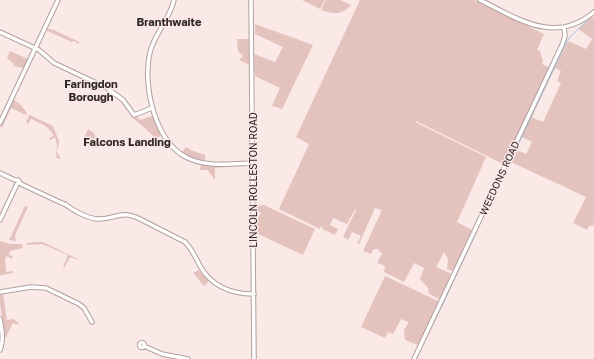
<svg xmlns="http://www.w3.org/2000/svg" width="594" height="359" font-family="'Golos Text',sans-serif">
	<style>
		.green { fill: #e4c3bf }
		.lines { fill: none; stroke-linecap: round; stroke-linejoin: round }
		.stream { stroke: #a3c5e4; stroke-width: 1 }
		.secondary-casing { stroke: #b0a09e; stroke-width: 5.5 }
		.secondary { stroke: #fff; stroke-width: 3.5 }
		.labels { text-anchor: middle; stroke-width: 3; stroke-linejoin: round; paint-order: stroke }
		.street-label { font-size: 10px; fill: #2e2827; stroke: #fbe9e7 }
		.neighbourhood-label { font-size: 11px; font-weight: bold; fill: #2e2827; stroke: #fbe9e7 }
	</style>
	<rect width="100%" height="100%" fill="#fbe9e7"/>
	<path class="green" d="M302,0H325L320,9Z
		M326,0H340L351,5C342,16 332,14 321,10Z
		M360,0H475L544,34L537,50L540,51L543,61L542,64L550,68L503,164L416,121L415,122L486,157L457,222L472,230L453,271L447,269L448,259L444,252L436,267L452,274L441,298L439,299L428,293C431,287 423,284 420,279L424,268L414,263L404,282L384,272L385,266L377,263L382,254L378,249H374L371,254L363,251L382,210L375,208L359,244H357L361,236L352,232L348,240L343,237L356,210L355,209L347,224L333,218L330,225L338,229L335,235L322,229L323,227L321,226L320,229L279,209L309,144L296,137Z
		M592,17L594,19V222L593,226H589L587,230L573,223L586,197L511,162L516,150L526,154L532,142L522,137L531,117L543,122L561,83L557,81L561,71L555,68L568,41L586,49L592,39L578,29Z
		M255,24L313,45L282,109L272,106L280,88L255,76L254,54L275,62L283,47L255,34Z
		M46,28L54,30L79,42V44L74,41L72,42L45,30Z
		M237,39H250V65L239,60L243,56L238,51Z
		M10,51L28,59L24,68L14,66V64L7,58Z
		M13,99L21,105L27,113L26,115L11,108L2,128L0,126Z
		M29,115H30L53,126L59,141L57,152L61,159L56,158L57,145L55,137L50,140L49,138L54,136C49,126 40,123 31,119L28,124L26,123Z
		M137,116L140,120L152,116L162,134L157,139L133,118Z
		M88,129L95,134L94,143L92,145L83,140Z
		M186,147L191,150L205,155V160C196,160 189,157 182,152Z
		M230,163L228,167L215,168V179H213V176L210,174L208,170H200L201,164Z
		M264,205L315,229L303,255L256,233V223L261,212H256V206Z
		M25,206L28,207L15,235L16,241L9,240Z
		M0,241L10,244H22L23,248L10,251L9,254L13,257L12,259L7,256L5,259L6,272L13,271V273L1,275L0,277Z
		M36,242H43L82,261L70,257L64,268L63,267L68,255L42,244L26,245L27,243Z
		M199,270L209,281L204,286L193,273Z
		M385,276L438,301V304L418,345L405,340L404,330L409,322L401,319L393,334L388,332L385,338L361,327Z
		M0,294H3L7,320L14,319L19,324V325L13,323L7,335V337H5L0,304Z"/>
	<g class="lines">
		<path class="stream" d="M511,160L568,39L594,14
			M497,188L507,165
			M491,201L496,190
			M477,229L490,203
			M441,308L476,233
			M434,322L440,310
			M416,359L433,324"/>
		<g class="secondary-casing">
			<path id="secondary" d="M174,0C170,19 155,33 150,52C142,85 155,145 190,159C209,167 232,164 253,163
				M251,0L254,359
				M480,0C518,19 555,45 594,12
				M0,32L39,50L54,63L107,88L123,100L134,115L152,108
				M0,123L58,0
				M0,173L15,180H18L21,184L66,205
				M65,204C72,210 87,218 97,219C116,220 119,209 140,219L185,242C192,249 196,258 200,266C212,287 231,294 254,294
				M0,220L17,184
				M0,292L31,287L46,288L79,304L84,308L92,322
				M0,319C2,330 4,340 0,350
				M139.5 345a2.5 2.5 0 1 1 5 0a2.5 2.5 0 1 1-5 0Z
				M144,346L162,354L188,359
				M414,359L562,45L565,36L564,27"/>
		</g>
		<use href="#secondary" class="secondary"/>
	</g>
	<g class="labels">
		<g class="street-label">
			<text transform="translate(499 178) rotate(-65)" y="4">WEEDONS ROAD</text>
			<text transform="translate(253 180) rotate(-90)" y="4">LINCOLN ROLLESTON ROAD</text>
		</g>
		<g class="neighbourhood-label">
			<text x="169" y="26">Branthwaite</text>
			<text x="91" y="88">Faringdon<tspan x="91" dy="13">Borough</tspan></text>
			<text x="127" y="146">Falcons Landing</text>
		</g>
	</g>
</svg>
